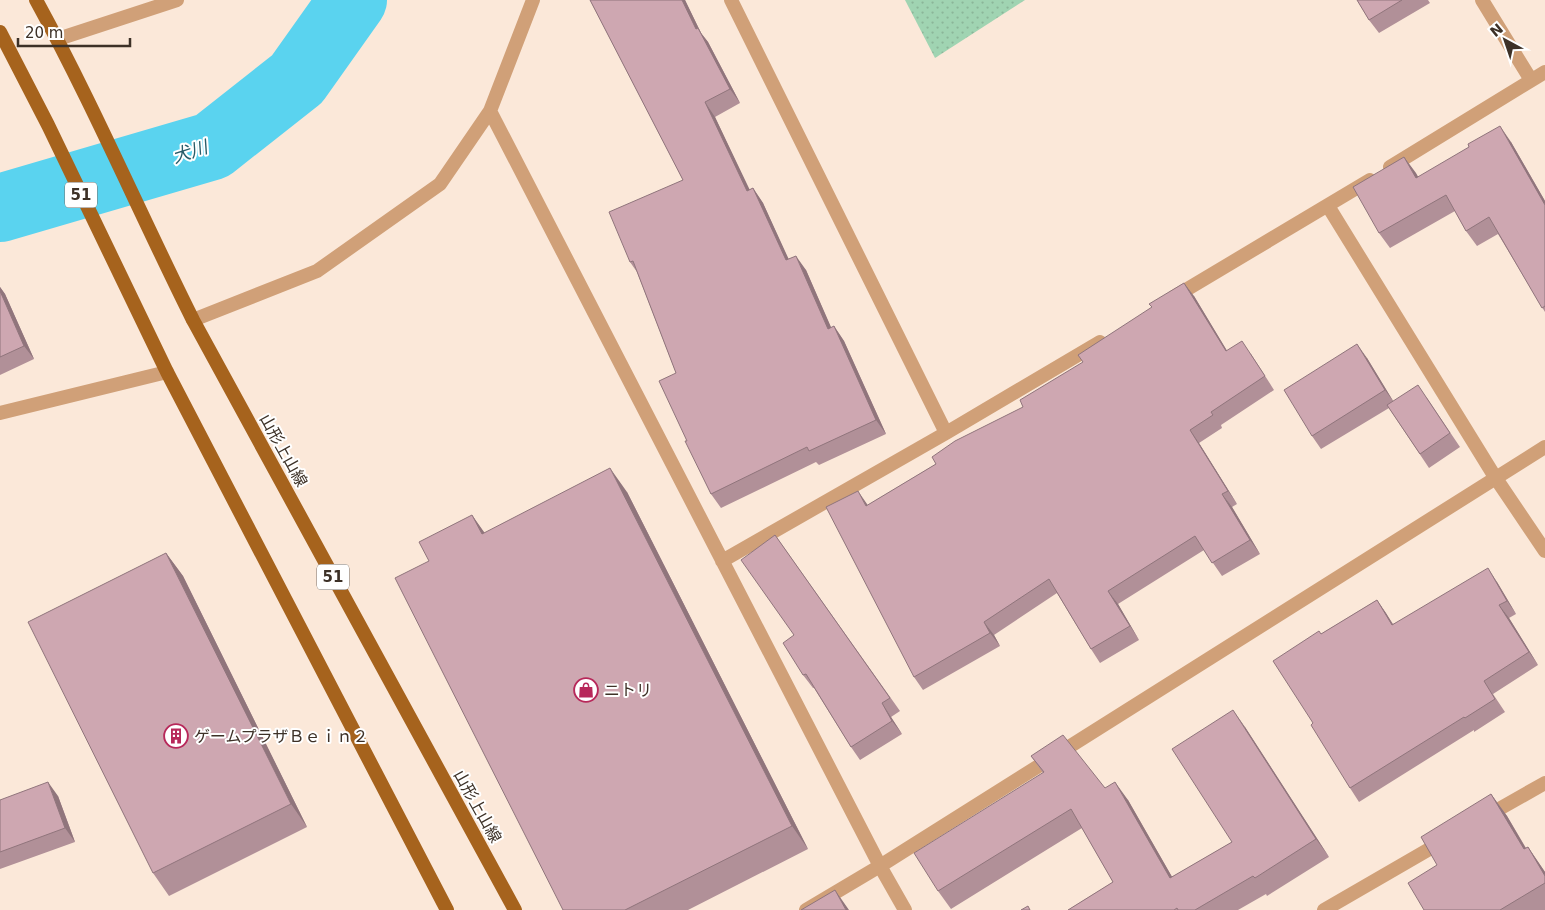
<svg xmlns="http://www.w3.org/2000/svg" width="1545" height="910" font-family="'DejaVu Sans','Noto Sans JP',sans-serif">
	<style>
		.park { fill: url(#park-dots) }
		.lines { fill: none; stroke-linecap: round; stroke-linejoin: round }
		.river { stroke: #5ad3ef; stroke-width: 68 }
		.service { stroke: #d0a078; stroke-width: 14 }
		.primary { stroke: #a6631d; stroke-width: 14 }
		.wall { fill: #b19098 }
		.shaded-wall { fill: #90757c }
		.building { fill: #cea7b1; stroke: #90757c }
		.labels { text-anchor: middle; stroke-width: 4; stroke-linejoin: round; paint-order: stroke }
		.shield { fill: #fff; stroke: #776f68; stroke-width: 1 }
		.shield-label { font-size: 15px; font-weight: bold; fill: #3d3127 }
		.street-label { font-size: 16px; fill: #3d3127; stroke: #fff }
		.poi-label { font-size: 16px; fill: #3d3127; stroke: #fff; text-anchor: start }
		.water-label { font-size: 18px; font-style: italic; fill: #295c68; stroke: #fff }
	</style>
	<defs>
		<pattern id="park-dots" width="8" height="8" patternUnits="userSpaceOnUse" patternTransform="scale(1.25)"><rect width="8" height="8" fill="#a0d4b2"/><path d="M2 2h.1M6 6h.1" fill="none" stroke="#8bb699" stroke-width="1.8" stroke-linecap="round"/></pattern>
	</defs>
	<rect width="100%" height="100%" fill="#fbe8d9"/>
	<path class="park" d="M905,0H1025L935,58Z"/>
	<g class="lines">
		<path class="river" d="M0,208L212,146L297,79L353,0"/>
		<path class="service" d="M731,0L946,433
			M1482,0L1531,80
			M58,39L177,0
			M490,111L880,866L905,910
			M1390,167L1545,72
			M1328,206L1495,477L1545,551
			M1174,297L1370,180
			M193,320L317,271L440,184L490,111L533,0
			M0,413L167,372
			M722,561L946,433L1100,342
			M1485,817L1545,783
			M806,910L880,866L1545,447
			M1324,910L1445,840"/>
		<path class="primary" d="M36,0C93,104 140,214 193,320L515,910
			M0,32L48,125L167,372L447,910"/>
	</g>
	<path class="wall" d="M590,0H685L701,33L708,42L740,103L715,117L749,190L753,188L763,203L788,259L806,270L831,328L834,326L844,341L886,434L819,465L816,462L721,508L711,494L687,441L676,373L637,272L630,262L683,180Z
		M1357,0H1428L1430,3L1379,33L1369,20Z
		M1511,142L1545,201V312L1498,234L1477,246L1466,231L1455,211L1390,248L1379,233L1404,157L1418,177Z
		M0,287L5,294L34,359L0,375Z
		M1194,296L1227,351L1251,354L1274,390L1221,425L1222,428L1199,443L1237,504L1232,507L1260,554L1222,576L1204,550L1118,604L1139,640L1100,663L1091,649L1057,593L994,635L1000,646L923,690L914,677L868,505L936,464Z
		M1367,358L1393,401L1427,398L1460,447L1429,468L1389,408L1321,449L1312,436Z
		M627,492L808,849L688,910H563L472,515L484,533Z
		M775,535L900,711L891,717L902,734L860,760L851,747L814,688H813L803,675L794,636Z
		M166,553L183,576L307,827L169,896L153,873Z
		M1497,582L1516,614L1509,618L1538,665L1493,694L1505,712L1474,732V730L1359,802L1350,788L1313,723L1321,634L1377,600L1393,624Z
		M1245,727L1329,857L1267,896L1266,894L1238,910H1068L1113,882L1082,828L951,909L938,891L1043,773L1031,756L1105,788L1128,800L1172,877L1232,842Z
		M1491,794L1507,816L1526,848L1528,847L1545,872V910H1424L1437,865Z
		M58,796L75,842L0,869V800Z"/>
	<path class="shaded-wall" d="M682,0H685L701,33L708,42L740,103L730,89L696,29Z
		M705,102L715,117L757,205L747,191Z
		M1500,126L1511,142L1545,201V205Z
		M1404,157L1416,173L1427,193L1416,178Z
		M753,188L763,203L796,275L786,260Z
		M796,256L806,270L838,343L828,329Z
		M1184,283L1194,296L1235,364L1226,351Z
		M0,287L5,294L34,359L24,346L0,291Z
		M834,326L844,341L886,434L876,420Z
		M1357,344L1367,358L1395,404L1385,390Z
		M1190,430L1199,443L1237,504L1228,491Z
		M610,468L627,492L808,849L792,826Z
		M858,491L867,504L875,520L866,506Z
		M1222,494L1232,507L1260,554L1250,540Z
		M472,515L489,539L482,534Z
		M166,553L183,576L307,827L291,804Z
		M1488,568L1497,582L1516,614L1507,601Z
		M1108,591L1118,604L1139,640L1130,626Z
		M1377,600L1386,613L1401,638L1392,625Z
		M1499,605L1509,618L1538,665L1529,652Z
		M984,622L994,635L1000,646L990,633Z
		M882,703L891,717L902,734L892,721Z
		M1233,710L1245,727L1329,857L1316,839Z
		M48,782L58,796L75,842L65,828Z
		M1115,782L1128,800L1183,896L1170,878Z
		M1491,794L1507,816L1539,871L1524,849Z
		M1528,847L1545,872V876Z
		M835,890L849,910H846Z"/>
	<path class="building" d="M590,0H682L696,29L698,28L730,89L705,102L747,191L753,188L786,260L796,256L828,329L834,326L876,420L809,451L807,447L711,494L685,441H687L659,381L676,373L633,261L630,262L609,212L683,180Z
		M1357,0H1402L1369,20Z
		M1500,126L1545,205V306L1542,308L1489,217L1466,231L1446,195L1379,233L1353,187L1404,157L1416,178L1469,147L1468,144Z
		M1184,283L1226,351L1242,341L1265,376L1211,412L1213,415L1190,430L1228,491L1222,494L1250,540L1212,563L1195,536L1108,591L1130,626L1091,649L1049,579L984,622L990,633L914,677L826,507L858,491L866,506L936,464L932,457L955,441L1023,407L1020,400L1083,362L1078,355L1152,307L1149,304Z
		M0,291L24,346L0,357Z
		M1357,344L1385,390L1312,436L1284,390Z
		M1418,385L1450,433L1420,454L1387,405Z
		M610,468L792,826L625,910H563L395,578L429,561L419,542L472,515L482,534Z
		M775,535L890,698L882,703L892,721L851,747L806,674L803,675L783,643L794,635L741,560Z
		M166,553L291,804L153,873L28,622Z
		M1488,568L1507,601L1499,605L1529,652L1484,681L1495,699L1465,718L1464,717L1350,788L1311,725L1313,723L1273,661L1319,631L1321,634L1377,600L1392,625Z
		M1233,710L1316,839L1255,878L1253,876L1195,910H1178L1177,908L1174,910H1068L1113,882L1071,809L938,891L914,853L1044,772L1031,756L1063,735L1105,788L1115,782L1170,878L1232,842L1172,749Z
		M48,782L65,828L0,852V800Z
		M1491,794L1524,849L1528,847L1545,876V883L1500,910H1424L1408,883L1437,865L1421,837Z
		M835,890L846,910H801Z
		M1028,906L1030,910H1021Z"/>
	<defs>
		<g id="shop-ring" transform="scale(1.25)"><circle r="9.5" fill="#fff" stroke="#b7285a" stroke-width="1.5"/><path d="M-5-2.5h2.3a2.7 3.5 0 0 1 5.4 0H5L5.5 6h-11ZM-1.5-2.5h3a1.5 2.3 0 0 0-3 0Z" fill="#b7285a"/></g>
		<g id="building-ring" transform="scale(1.25)"><circle r="9.5" fill="#fff" stroke="#b7285a" stroke-width="1.5"/><path d="M-4-6H4V6H1V3H-1V6H-4ZM-2.5-4.3h1.7v1.8h-1.7ZM.8-4.3h1.7v1.8H.8ZM-2.5-1h1.7V.8h-1.7ZM.8-1h1.7V.8H.8Z" fill="#b7285a"/></g>
	</defs>
	<g fill-rule="evenodd">
		<use href="#shop-ring" x="586" y="690"/>
		<use href="#building-ring" x="176" y="736"/>
	</g>
	<g class="labels">
		<g class="shield">
			<rect x="65" y="182.5" width="32" height="25" rx="4"/>
			<rect x="317" y="564.5" width="32" height="25" rx="4"/>
		</g>
		<g class="shield-label">
			<text x="81" y="200">51</text>
			<text x="333" y="582">51</text>
		</g>
		<g class="street-label">
			<text transform="translate(284 450) rotate(61)" y="6">山形上山線</text>
			<text transform="translate(478 806) rotate(61)" y="6">山形上山線</text>
		</g>
		<g class="poi-label">
			<text x="604" y="696">ニトリ</text>
			<text x="194" y="742">ゲームプラザＢｅｉｎ２</text>
		</g>
		<g class="water-label">
			<text transform="translate(190 152) rotate(-18)" y="6">犬川</text>
		</g>
	</g>
	<g transform="translate(1505 40) rotate(320)" stroke="#ffffff" stroke-width="4" paint-order="stroke">
	<path d="M0-4L9 19L0 12L-9 19Z" fill="#3d3127"/>
	<text y="-8" font-size="14" font-weight="bold" text-anchor="middle" fill="#3d3127">N</text>
	</g>
	<path d="M18 38v8h112v-8" fill="none" stroke="#3d3127" stroke-width="2.5"/>
	<text x="25" y="38" font-size="15" fill="#3d3127" stroke="#ffffff" stroke-width="4" paint-order="stroke">20 m</text>
</svg>
